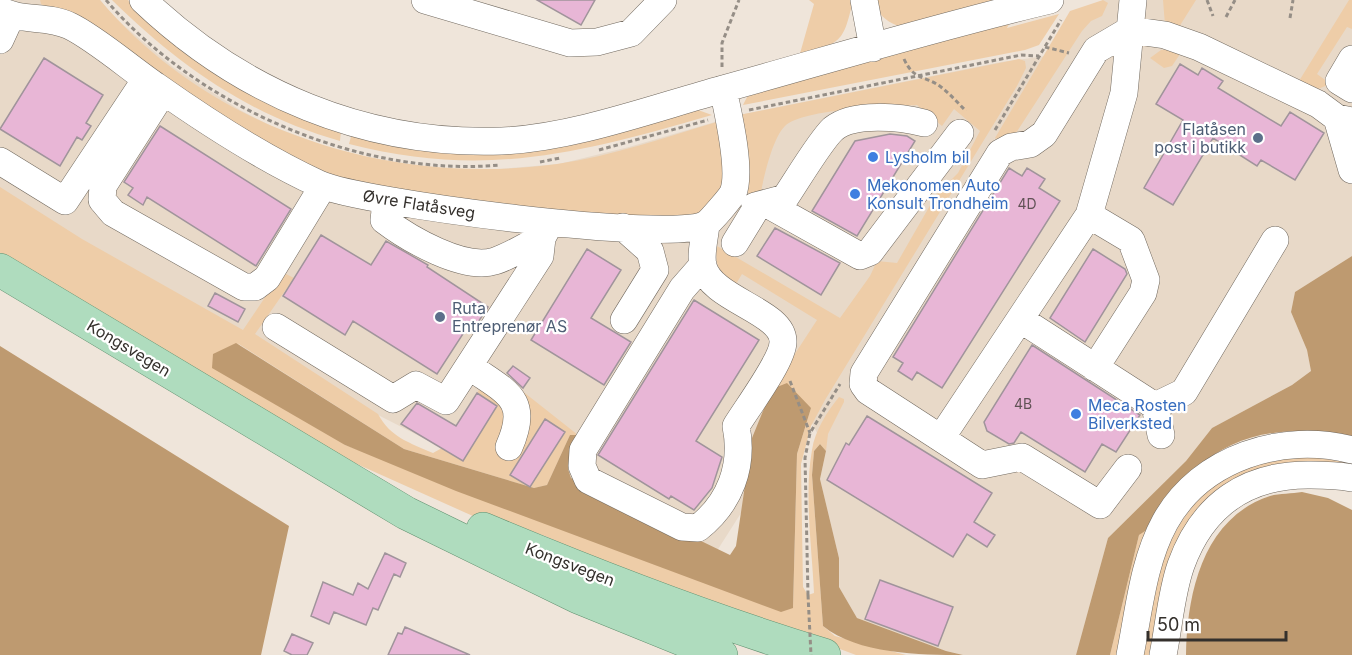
<svg xmlns="http://www.w3.org/2000/svg" width="1352" height="655" font-family="Inter,sans-serif">
	<style>
		.built { fill: #e8d9c8 }
		.green { fill: #eecda8 }
		.forest { fill: #be9a70 }
		.building { fill: #e8b6d6; stroke: #a0949b; stroke-width: 1.5 }
		.lines { fill: none; stroke-linecap: round; stroke-linejoin: round }
		.minor-casing { stroke: #71695f; stroke-width: 28 }
		.major-casing { stroke: #61906f; stroke-width: 34 }
		.path { stroke: #958e86; stroke-width: 3; stroke-dasharray: 4.5 3; stroke-linecap: butt }
		.minor { stroke: #fff; stroke-width: 27 }
		.major { stroke: #afdcbe; stroke-width: 33 }
		.path-bridge { stroke: #958e86; stroke-width: 3; stroke-dasharray: 4.5 3; stroke-linecap: butt }
		.service-dot { fill: #5c6f8a; stroke: #fff; stroke-width: 2 }
		.shop-dot { fill: #3f7fe0; stroke: #fff; stroke-width: 2 }
		.labels { text-anchor: middle; stroke-width: 4.5; stroke-linejoin: round; paint-order: stroke }
		.number-label { font-size: 14px; fill: #615256 }
		.service-label { font-size: 16px; fill: #4e5e75; stroke: #fff; text-anchor: end }
		.shop-label { font-size: 16px; fill: #366cbe; stroke: #fff; text-anchor: start }
		.street-label { font-size: 16px; fill: #34302c; stroke: #fff }
	</style>
	<rect width="100%" height="100%" fill="#efe5da"/>
	<path class="built" d="M0,0H100L115,18L173,67L240,110L271,126L343,153L381,161L455,170H488L559,164L629,147L739,115L1001,62L1061,54L1103,0H1352V256L1295,292L1291,312L1307,350L1311,371L1292,385L1212,428L1186,461L1108,538L1076,655H963L946,651L857,618L839,587V558L820,479L826,451L806,411L699,579L339,395L0,210Z"/>
	<path class="green" d="M40,0H100C211,131 390,187 557,164C612,156 667,137 720,121L727,175L716,204L686,221L471,207L312,171L58,16L41,4Z
		M112,0H128L167,37L208,68L341,131L340,141C250,116 177,64 112,0Z
		M809,0H853C843,45 841,41 799,57L814,4Z
		M873,0H1008L898,26C884,20 878,14 873,0Z
		M1103,0L1108,3L1102,16L1091,21L1082,31L1016,133L1003,143L995,138L1070,11Z
		M1163,0H1196L1179,27L1165,25Z
		M1349,0H1352V29L1347,27L1317,74L1328,82V85L1318,89L1299,81Z
		M1059,14L1039,45L1025,50L743,105L747,97L753,94L1010,22L1007,28Z
		M1161,50H1170L1180,54L1172,66L1164,68L1150,58Z
		M1019,59L1025,61L1026,68L1017,86L825,400L811,426L801,464L803,587L808,595L814,593C812,548 804,494 812,450C815,430 827,412 839,397L844,399V402L828,434L826,451L820,444L814,451L812,475L823,626L835,636L906,655H856L590,556L545,536L516,526L484,521L319,447L0,258V187L82,239L243,330L282,272L294,278L255,334L378,414C390,437 410,443 433,453L442,448L463,460L497,406L477,393L482,385L521,390L578,435H570L547,485L534,488L404,449L237,343L345,445L793,608L797,454L811,408L772,389L817,320L742,274L736,284C718,273 715,266 717,246L840,318L870,276L877,261L897,263L936,195L958,173L980,131L954,109L942,126L917,105C888,107 805,108 785,126C773,137 764,176 761,192L750,195L744,187L739,115Z
		M698,110L712,115C580,153 486,179 349,144L352,133L387,142Z
		M1287,457L1319,458L1352,463V468C1317,460 1287,461 1253,471L1159,606L1149,655H1139C1152,592 1164,518 1222,480C1241,467 1265,463 1287,457Z
		M1155,515L1118,655H1110L1139,535Z"/>
	<path class="forest" d="M1352,256V437C1292,426 1241,428 1193,471C1186,478 1176,484 1170,492C1161,505 1153,518 1145,531L1139,535L1110,655H1076L1108,538L1186,461L1212,428L1292,385L1311,371L1307,350L1291,312L1295,292Z
		M236,343L404,449L534,488L547,485L570,435H578L583,441L568,469L571,478L730,555L736,546L752,438L772,389L787,383L811,408L797,454L793,608L781,612L456,491L345,445L212,368L213,354Z
		M0,346L289,526L261,655H0Z
		M820,444L826,451L820,479L839,558V587L857,618L946,651L963,655C921,655 857,654 823,626L812,475L814,451Z
		M1302,492L1328,498L1352,510V655H1186C1187,593 1203,518 1270,496C1280,493 1292,494 1302,492Z"/>
	<path class="building" d="M537,0H595L581,25Z
		M44,58L103,95L86,123L91,126L82,140L77,137L60,166L0,129Z
		M1180,64L1198,75L1202,68L1223,81L1218,88L1281,126L1290,112L1324,133L1295,180L1261,160L1257,166L1213,138L1173,205L1144,188L1183,120L1156,104Z
		M160,126L291,209L256,266L147,197L143,205L128,195L133,188L124,182Z
		M890,134L907,136L915,141L857,236L812,211L855,141Z
		M1009,168L1022,176L1027,168L1045,179L1039,188L1060,201L942,388L917,372L912,380L898,371L903,363L893,357Z
		M775,228L840,263L821,295L757,256Z
		M321,235L371,265L386,241L428,265L427,267L488,307L473,330L468,326L437,374L353,321L345,335L283,296Z
		M587,249L621,270L591,318L631,342L604,385L531,340Z
		M1093,249L1125,269L1127,274L1085,342L1050,318Z
		M215,293L245,309L238,322L208,306Z
		M694,300L759,340L696,441L722,457L712,488L694,510L671,496L669,499L598,455Z
		M1032,345L1140,415L1116,452L1102,444L1085,472L1021,432L1014,443L1009,444L987,431L984,422Z
		M513,366L530,378L523,388L507,373Z
		M477,393L497,406L463,461L401,424L417,403L456,426Z
		M867,416L992,493L974,522L995,535L987,547L967,534L953,557L827,480L846,443L849,445Z
		M545,419L565,432L530,487L510,475Z
		M385,553L406,563L400,577L394,574L378,610L373,608L366,625L334,612L329,624L311,616L323,582L353,595L358,583L368,589Z
		M880,580L953,607L938,646L865,619Z
		M405,627L470,655H388L398,633L402,634Z
		M292,634L313,643L307,655H292L284,651Z"/>
	<g class="lines">
		<g class="minor-casing">
			<path id="minor" d="M143,0C241,93 366,146 502,141C573,138 654,108 723,89C831,59 940,26 1050,0
				M425,0L570,43L597,42L631,33L663,0
				M864,0L873,48
				M0,10C21,22 48,15 70,26C95,38 131,69 156,86C207,122 262,158 319,184C360,203 676,244 706,224C711,221 731,197 733,193C742,171 728,113 723,89
				M0,40L11,16
				M1352,59L1339,81L1352,89
				M163,92L103,186L102,200L113,213L244,287H255L267,278L323,186
				M1337,118L1352,170
				M0,161L65,201L146,79
				M386,202L384,220C409,239 464,271 495,261C511,256 527,245 542,238
				M767,204L860,256L870,252L960,133
				M755,206L785,198C796,182 820,141 833,129C853,112 901,117 924,123
				M1089,215L1131,240L1146,280L1143,293L1095,368
				M623,227L650,251L655,270L624,320
				M735,243L757,207
				M703,265L682,289L583,450L582,466L588,480L682,527L698,528C730,503 744,466 736,426C747,408 783,360 783,342C784,311 711,300 703,266C700,254 705,237 706,224
				M1020,319L1155,406L1161,435
				M276,327L393,399L416,385L446,401L540,256L542,238L550,223
				M469,366C505,392 531,398 509,447
				M1155,406L1184,392L1275,240
				M941,438L1089,215L1124,93L1133,0
				M1128,468L1100,505L1022,457L982,465L868,391L863,384L864,373L1000,153L1011,147L1030,144L1044,134L1096,50L1130,30L1165,35L1199,47L1318,104L1337,118L1352,121
				M1130,655C1139,611 1143,562 1165,522C1201,457 1283,432 1352,450
				M1163,655C1169,626 1171,593 1181,565C1203,504 1247,474 1311,475C1326,475 1337,475 1352,478"/>
		</g>
		<g class="major-casing">
			<path id="major" d="M0,270L406,513L578,597L721,655
				M483,529C595,576 708,620 824,655"/>
		</g>
		<path class="path" d="M106,0C196,106 361,178 500,165
			M1207,0L1213,16
			M1226,17L1235,0
			M1290,18L1293,0
			M1045,47L1069,53
			M904,59C914,81 925,75 941,87C950,94 958,103 966,111
			M722,67V43L739,0
			M749,110L1021,55L1039,56
			M995,130L1061,20
			M599,150L708,120
			M540,162L560,158
			M790,381L810,433
			M808,595L805,458L810,433L840,384"/>
		<use href="#minor" class="minor"/>
		<use href="#major" class="major"/>
		<path class="path-bridge" d="M808,595L811,655"/>
	</g>
	<g class="service-dot">
		<circle cx="1258" cy="138" r="6"/>
		<circle cx="440" cy="317" r="6"/>
	</g>
	<g class="shop-dot">
		<circle cx="873" cy="157" r="6"/>
		<circle cx="855" cy="194" r="6"/>
		<circle cx="1076" cy="414" r="6"/>
	</g>
	<g class="labels">
		<g class="number-label">
			<text x="1027" y="209">4D</text>
			<text x="1023" y="409">4B</text>
		</g>
		<g class="service-label">
			<text x="1246" y="135">Flatåsen<tspan x="1246" dy="18">post i butikk</tspan></text>
			<text x="452" y="314" text-anchor="start">Ruta<tspan x="452" dy="18">Entreprenør AS</tspan></text>
		</g>
		<g class="shop-label">
			<text x="885" y="163">Lysholm bil</text>
			<text x="867" y="191">Mekonomen Auto<tspan x="867" dy="18">Konsult Trondheim</tspan></text>
			<text x="1088" y="411">Meca Rosten<tspan x="1088" dy="18">Bilverksted</tspan></text>
		</g>
		<g class="street-label">
			<text transform="translate(419 204) rotate(9)" y="6">Øvre Flatåsveg</text>
			<text transform="translate(129 348) rotate(31)" y="6">Kongsvegen</text>
			<text transform="translate(570 564) rotate(21)" y="6">Kongsvegen</text>
		</g>
	</g>
	<path d="M1148 631v9h138v-9" fill="none" stroke="#34302c" stroke-width="3"/>
	<text x="1157" y="631" font-size="18" fill="#34302c" stroke="#ffffff" stroke-width="4.5" paint-order="stroke">50 m</text>
</svg>
